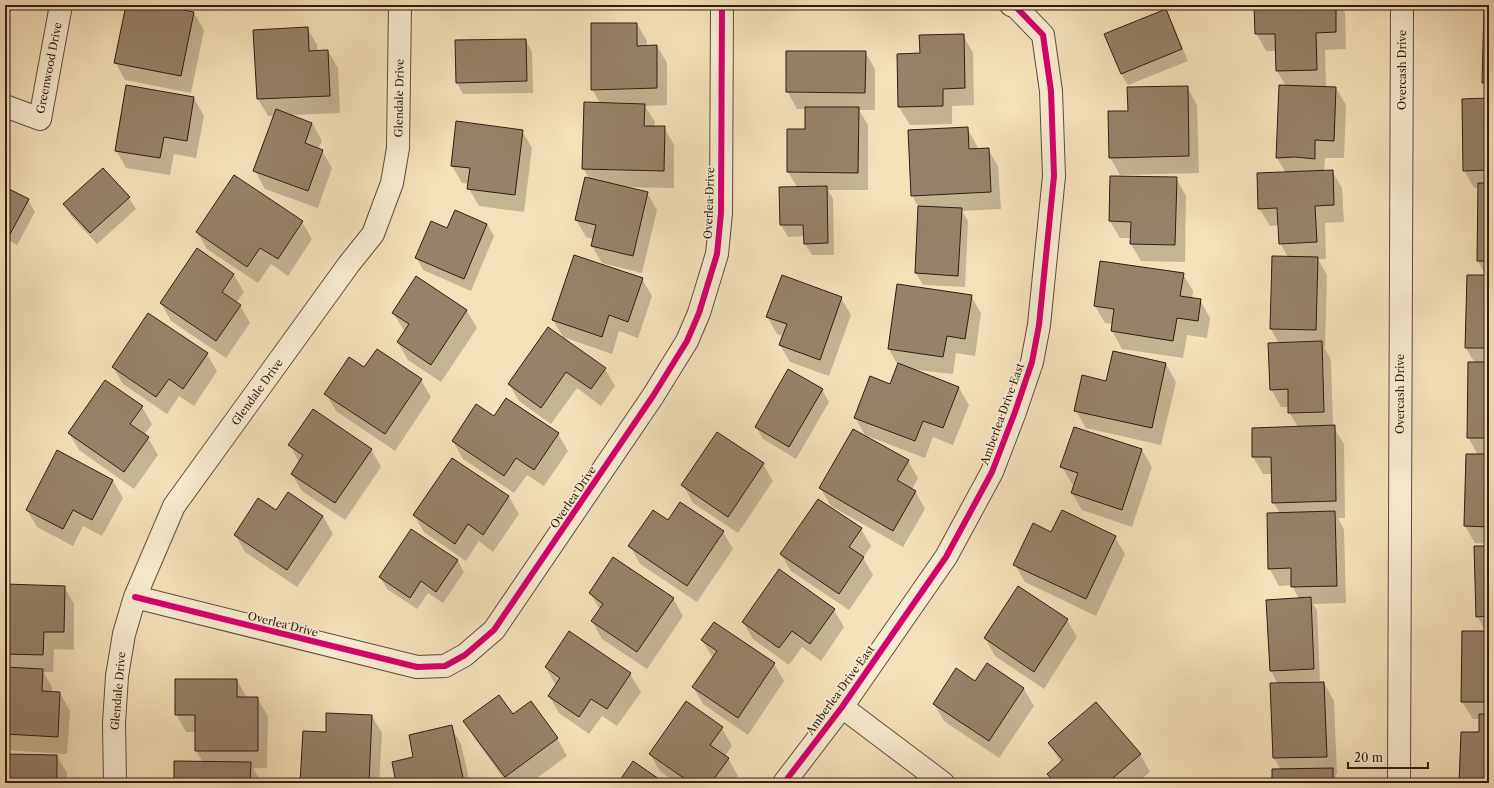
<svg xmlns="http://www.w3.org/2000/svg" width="1494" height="788" font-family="'Libre Caslon Text',serif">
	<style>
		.shadow { fill: #0003 }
		.building { fill: #96826a; stroke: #301c14 }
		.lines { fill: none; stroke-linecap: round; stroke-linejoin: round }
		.minor-casing { stroke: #614d3d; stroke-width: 24 }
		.minor { stroke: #f8ecd2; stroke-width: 22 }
		.cycleway-casing { stroke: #f8ecd2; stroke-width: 8 }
		.cycleway { stroke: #d6006c; stroke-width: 6 }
		.labels { text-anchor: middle; stroke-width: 3.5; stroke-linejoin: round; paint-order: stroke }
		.street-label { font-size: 11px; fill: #301c14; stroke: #f8ecd2 }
	</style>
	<rect width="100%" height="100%" fill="#f4e1b9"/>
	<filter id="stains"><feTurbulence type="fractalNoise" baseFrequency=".005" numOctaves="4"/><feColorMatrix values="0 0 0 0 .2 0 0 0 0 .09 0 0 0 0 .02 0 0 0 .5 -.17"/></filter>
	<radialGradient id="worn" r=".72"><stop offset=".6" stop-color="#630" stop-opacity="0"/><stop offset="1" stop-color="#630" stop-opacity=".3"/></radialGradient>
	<path class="shadow" d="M127,5H154L194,13L204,30L191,93L125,80L115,62Z
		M1255,5H1340L1345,13L1346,49L1325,50L1326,88H1336L1346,105L1344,158H1325L1324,171H1332L1342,188L1344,222L1325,223L1326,259H1318L1327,275L1325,347H1324L1331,360L1333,426L1344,444L1345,518H1338L1344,529L1346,603L1313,604L1317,610L1320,681L1297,682V684L1324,683L1334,701L1337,774H1335L1340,783H1273L1281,770L1274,758L1278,684L1271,671L1267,601L1299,599L1292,585L1279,586L1269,568L1280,513L1273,502V474H1263L1253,457V429L1298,427L1289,412V407H1281L1271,389L1279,344L1271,329L1273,257H1288L1280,243L1279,225L1270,226L1259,208L1286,173L1277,158L1286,86L1277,71L1276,51H1266L1256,33Z
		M1483,5H1489V92L1483,82L1485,8Z
		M1165,10L1172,22L1188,61L1128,85L1121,74Z
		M637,24L647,41V46H657L667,63V105L645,106L655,122L654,127H664L674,145V188L624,187L647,193L657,210L642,273L602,263L592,246L593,239L586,237L576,220L590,180L583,168L600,103L592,89Z
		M307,28L317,45V51H328L338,68L340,113L290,115L312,123L322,141L318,149L322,151L332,168L318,208L265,189L255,171L274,116H268L258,99L254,30Z
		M963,35L973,53L974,105L952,106V124L910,125L899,107L898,55L921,54Z
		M526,40L532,52L533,93L463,94L457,83Z
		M865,52L875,69V110H859L868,125V190H828L833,199L834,255H812L805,244V236L788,237L781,225L797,187L788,172L806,130V109H797L787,91Z
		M1187,87L1197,105L1199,173L1120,175L1110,157L1129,112Z
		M194,98L204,116L196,158L174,154L170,175L126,168L116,150Z
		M1489,99V544L1475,543L1465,526L1467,455H1478L1468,437L1475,363L1466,348L1486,276L1478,261L1479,188H1474L1464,170Z
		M967,128L977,146L978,150L988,149L998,166L1001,209L962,211L968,221L965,287L923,285L916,273L919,208L912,195Z
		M522,131L532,148L524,212L479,206L469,189V184L462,183L452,166Z
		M1176,178L1186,196L1185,262L1141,261L1131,244V238H1120L1110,221Z
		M5,188L28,200L35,212L17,245L5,238Z
		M129,198L136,209L97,244L71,216L65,204Z
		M302,222L312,239L288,276L271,264L258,283L207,249L197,232Z
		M487,224L494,236L471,291L423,270L417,258L448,230Z
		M1183,274L1193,291L1192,299L1200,300L1210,318L1207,338L1187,335L1183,358L1122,349L1112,331L1113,324L1105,323L1095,306Z
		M234,275L244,292L236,303L240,305L250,323L226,358L171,321L161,303Z
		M417,278L467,311L477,328L441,382L408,360L398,343L405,332L393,313Z
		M642,279L652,296L638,338L619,331L612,354L563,337L553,320Z
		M971,296L981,313L975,356L956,353L953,374L909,369L959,388L969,405L953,445L933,437L925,458L865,435L855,417L891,385L898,366L889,349Z
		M841,298L851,315L829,376L790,362L780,345L783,336L777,334L767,316Z
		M548,328L605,369L615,386L601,406L577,388L551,424L519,401L509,384Z
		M207,354L217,371L194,406L179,396L167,414L123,384L113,367Z
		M1166,364L1176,382L1161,445L1086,428L1076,411L1107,382Z
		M421,380L431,397L395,451L336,411L326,394Z
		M822,390L829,402L796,459L763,439L756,427Z
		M142,407L152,424L144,435L148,438L158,455L134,489L79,450L69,433Z
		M494,418L558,434L568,451L544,486L527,475L514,493L463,459L453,441Z
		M1074,428L1142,450L1152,467L1132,527L1082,510L1072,493L1074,485L1072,484L1062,467Z
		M290,445L371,449L381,467L345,520L302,491L292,474L299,462Z
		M452,459L509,497L519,514L493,552L479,541L466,561L424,532L414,515Z
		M908,461L918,478L912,489L915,491L925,509L903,547L831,506L820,488Z
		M763,464L773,481L738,533L693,503L683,485Z
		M113,481L123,498L102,536L83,526L73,546L37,527L27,510Z
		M289,493L323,516L333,534L297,587L245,552L235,535L276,511Z
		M668,521L723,532L733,549L697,602L640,564L630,546Z
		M861,529L871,546L863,558L873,575L849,610L791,571L781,554Z
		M1052,533L1115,537L1125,554L1096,616L1025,582L1015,565Z
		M1489,547V783H1460L1480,733V719H1473L1462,702L1486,632L1477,616Z
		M458,561L464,572L443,603L428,593L417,609L387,589L380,577Z
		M5,585L64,587L74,604V650L54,649L53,672H43L52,687V693H60L70,711L67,754L5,750Z
		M590,593L673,598L683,616L647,669L602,639L592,621L600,610Z
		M834,610L844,627L821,661L802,647L789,665L753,639L743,622Z
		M1067,620L1077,637L1044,689L995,656L985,638Z
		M569,633L630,674L641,692L617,726L602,716L589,734L559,713L549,696L556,686L546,668Z
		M702,640L774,664L784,681L748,735L703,704L693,687L713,658Z
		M987,665L1024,689L1034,706L999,758L944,721L934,704L975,682Z
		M237,680L247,698H257L268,716L267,768H253L260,780V783H175L203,763L196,750V732H186L176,714Z
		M513,715L557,738L567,756L530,783H507L475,739L465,721Z
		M372,716L382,733L379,783H301Z
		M451,727L461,744L470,783H397L414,758Z
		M722,728L732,746L725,756L728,758L738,776L733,783H677L660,771L650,754Z
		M1049,743L1140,754L1150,772L1137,783H1054L1049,774L1061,763Z
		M5,755L57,756L67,773V783H5Z"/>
	<path class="building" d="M126,5H159L194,12L181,76L114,63Z
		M1254,5H1336V32L1316,33L1317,70L1276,71L1275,34H1255Z
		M1484,8H1489V83H1482Z
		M1166,9L1182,49L1121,74L1104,34Z
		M591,23H637V46L657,45V88L591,90Z
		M308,27L309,51L328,50L330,96L257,99L253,30Z
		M964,34L965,88L943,89V106L898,107L897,54L920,53L919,35Z
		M526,39L527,81L456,83L455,40Z
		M786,51H866L865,93L786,92Z
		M126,85L194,97L187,141L164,137L160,158L115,151Z
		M1279,85L1336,87L1334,141L1315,140V159L1295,157L1276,158Z
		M1188,86L1189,156L1109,158L1108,111H1128L1127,87Z
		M1489,98V170L1463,171L1462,99Z
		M584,102L645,104L644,126H665L664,171L582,169Z
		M805,107H859L858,173L787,172V129H805Z
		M276,109L312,123L305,143L323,150L308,191L253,171Z
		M456,121L523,130L515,195L467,189L470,168L451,166Z
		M968,127L969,149L989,148L991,192L911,196L908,130Z
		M103,168L130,197L90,233L63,204Z
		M1333,170L1334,205L1315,206L1317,242L1279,244L1277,208L1258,209L1257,173Z
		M234,175L303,221L278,259L260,248L247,267L196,232Z
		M1110,176L1177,177L1175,245L1130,244L1131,222L1109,221Z
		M585,177L648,192L633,256L591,246L596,225L575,220Z
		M1478,183H1489V261H1477Z
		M827,186L828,243L804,244L803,225H780L779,187Z
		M5,187L29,199L10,234L5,231Z
		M918,206L962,208L958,276L915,273Z
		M455,210L487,224L464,279L415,258L431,221L447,228Z
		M197,248L234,274L222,292L241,305L216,341L160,303Z
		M574,255L643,278L628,322L609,315L602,337L552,320Z
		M1272,256L1318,257L1316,330L1270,329Z
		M1100,261L1184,273L1180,296L1201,299L1198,321L1177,318L1173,341L1111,331L1114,309L1094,306Z
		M782,275L842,297L820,360L779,345L787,324L766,317Z
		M1467,275H1489V348H1465Z
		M416,276L467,310L431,365L397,342L409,324L392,313Z
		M897,284L972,295L965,339L947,336L943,357L888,349Z
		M148,313L208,353L183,389L169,379L156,397L112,367Z
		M548,327L606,368L591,389L566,372L541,408L508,384Z
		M1322,341L1324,412L1288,413V389L1270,390L1268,343Z
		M377,349L422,379L385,434L324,394L349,357L364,367Z
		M1113,351L1166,363L1152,428L1074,411L1082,375L1106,381Z
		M1468,362H1489V438H1467Z
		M898,363L959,387L943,428L923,421L915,441L854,418L870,376L890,384Z
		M788,369L823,389L789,447L755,427Z
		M105,380L143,406L130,424L149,437L124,472L68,433Z
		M506,398L559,433L534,470L516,458L504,476L452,441L476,404L494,416Z
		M313,409L372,449L335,503L291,474L303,455L288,445Z
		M1335,425L1336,501L1272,503L1271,457H1252V428Z
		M1074,427L1142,449L1122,510L1071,493L1078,473L1060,467Z
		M853,429L909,460L897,480L916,491L893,531L819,488Z
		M717,432L764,463L728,517L681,485Z
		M57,450L113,480L92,520L73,510L63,529L26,510Z
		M1466,454H1489V527L1464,526Z
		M452,458L509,496L483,535L468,524L455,544L413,515Z
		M288,492L323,516L287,570L234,535L258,498L276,510Z
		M818,499L862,528L849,547L864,557L839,594L780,554Z
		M680,502L724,531L687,586L628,546L653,510L668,520Z
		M1062,510L1116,536L1086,599L1013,565L1033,523L1051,532Z
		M1335,511L1337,586L1291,587V568L1268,569L1267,513Z
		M411,529L458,560L436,592L421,581L410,598L379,577Z
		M1474,546H1489V616L1476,617Z
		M613,557L674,598L637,652L591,621L603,604L589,593Z
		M779,569L835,609L810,644L792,631L779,648L742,622Z
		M5,584L65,586L64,632H44L43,655L5,654Z
		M1018,586L1068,619L1034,672L984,638Z
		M1311,597L1314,669L1270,671L1266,600Z
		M714,622L775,663L738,718L692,687L717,651L701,640Z
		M569,631L631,673L607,709L591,699L579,717L548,696L560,678L545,667Z
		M1462,631H1489V702H1461Z
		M987,663L1024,688L989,741L933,704L956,668L975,681Z
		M5,667L43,669L42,691L60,692L58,737L5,734Z
		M175,679H237V697H258V751H195V715H175Z
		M1324,682L1327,757L1273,758L1270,683Z
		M499,695L513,714L531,701L558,738L505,777L463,721Z
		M686,701L723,727L710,745L729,758L711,783H691L649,754Z
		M1096,702L1141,754L1107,783H1055L1047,774L1063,760L1048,743Z
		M326,713L372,715L369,783H300L303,731L326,732Z
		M1479,714H1489V783H1459L1461,732H1479Z
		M452,725L464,783H396L392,762L413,757L409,735Z
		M5,754L57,755V783H5Z
		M174,761L251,762L250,783H174Z
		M633,761L659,779L656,783H618Z
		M1333,768V783H1272V769Z"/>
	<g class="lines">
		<g class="minor-casing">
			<path id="minor" d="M5,106L40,119L61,5
				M135,597L417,667L445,666L465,655L494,630L653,396L687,341L699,313L717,254L721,213L722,5
				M842,707L943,783
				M115,783L114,723L117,676L124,634L135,597L174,506L349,264L373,234L392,183L398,148L400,5
				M784,783L842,707L946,557L992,472L1015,412L1032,362L1039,325L1054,176L1051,91L1043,35L1016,7L1011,5
				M1399,783L1402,5"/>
		</g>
		<use href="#minor" class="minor"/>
		<g class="cycleway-casing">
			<path id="cycleway" d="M135,597L417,667L445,666L465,655L494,630L653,396L687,341L699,313L717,254L721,213L722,5
				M784,783L842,707L946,557L992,472L1015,412L1032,362L1039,325L1054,176L1051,91L1043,35L1016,7L1011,5"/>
		</g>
		<use href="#cycleway" class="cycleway"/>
	</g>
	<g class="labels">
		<g class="street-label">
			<text transform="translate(49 68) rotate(-79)" y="4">Greenwood Drive</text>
			<text transform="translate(1402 70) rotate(-90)" y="4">Overcash Drive</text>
			<text transform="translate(399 98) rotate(-89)" y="4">Glendale Drive</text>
			<text transform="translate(709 203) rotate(-88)" y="4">Overlea Drive</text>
			<text transform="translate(257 392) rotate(-54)" y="4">Glendale Drive</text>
			<text transform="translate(1400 394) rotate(-90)" y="4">Overcash Drive</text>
			<text transform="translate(1002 414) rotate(-70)" y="4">Amberlea Drive East</text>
			<text transform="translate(573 497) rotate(-56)" y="4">Overlea Drive</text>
			<text transform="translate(283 624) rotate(14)" y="4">Overlea Drive</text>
			<text transform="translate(840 690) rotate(-54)" y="4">Amberlea Drive East</text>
			<text transform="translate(118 691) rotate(-85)" y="4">Glendale Drive</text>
		</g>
	</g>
	<rect width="1494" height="788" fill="none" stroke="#f4e1b9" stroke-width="20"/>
	<rect x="6" y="6" width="1482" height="776" fill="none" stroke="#301c14" stroke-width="2"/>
	<rect x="10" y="10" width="1474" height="768" fill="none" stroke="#301c14"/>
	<path d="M1348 762v6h80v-6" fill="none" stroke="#301c14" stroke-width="2"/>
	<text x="1354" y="762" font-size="12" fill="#301c14" stroke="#f8ecd2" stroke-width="3" paint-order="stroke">20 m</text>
	<rect width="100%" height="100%" filter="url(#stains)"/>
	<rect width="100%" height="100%" fill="url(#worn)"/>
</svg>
